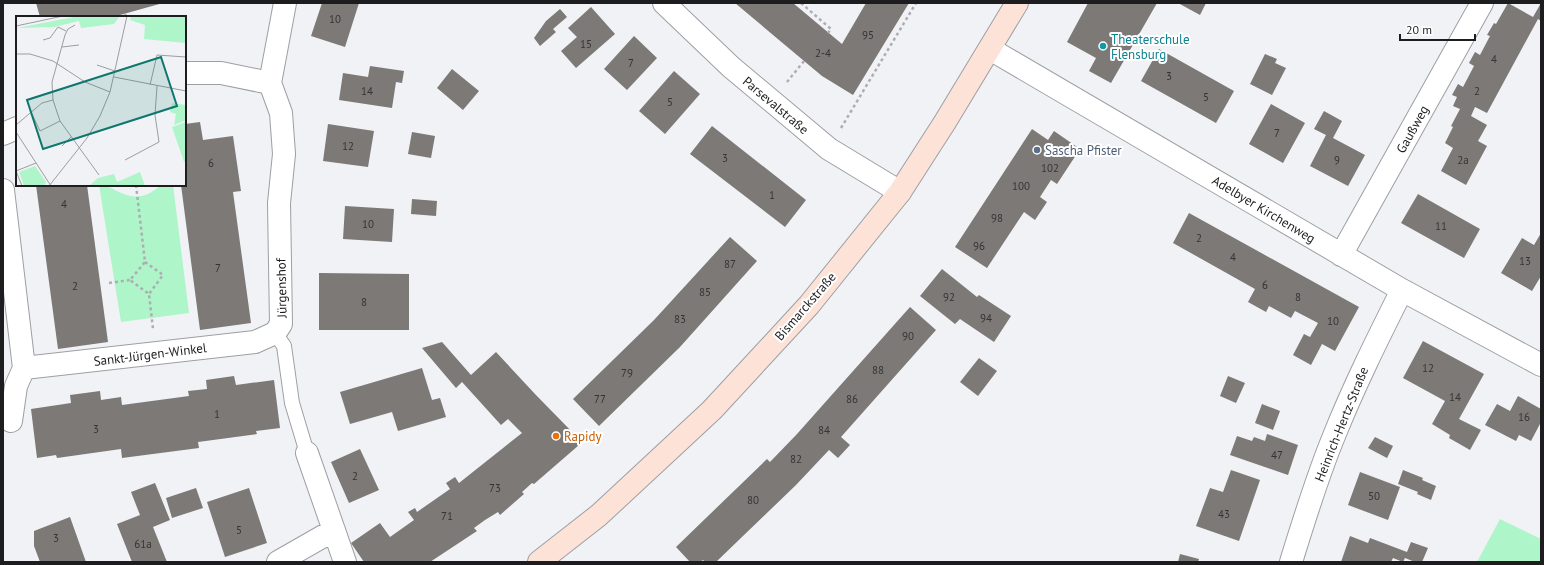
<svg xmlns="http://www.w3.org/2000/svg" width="1544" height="565" font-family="'PT Sans',sans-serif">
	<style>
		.green { fill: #aef5c9 }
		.building { fill: #7c7976 }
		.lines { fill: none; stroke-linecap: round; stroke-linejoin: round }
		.lane-casing { stroke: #9d9fa3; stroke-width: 16 }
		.street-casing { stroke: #9d9fa3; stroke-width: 24 }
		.secondary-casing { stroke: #9d9fa3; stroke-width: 24 }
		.path { stroke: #adaeb1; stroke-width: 2.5; stroke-dasharray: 3 3; stroke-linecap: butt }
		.lane { stroke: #fff; stroke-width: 14 }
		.street { stroke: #fff; stroke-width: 22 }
		.secondary { stroke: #fde2d8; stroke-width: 22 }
		.culture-dot { fill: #0f9aa8; stroke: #fff; stroke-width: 1.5 }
		.service-dot { fill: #5c6f8a; stroke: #fff; stroke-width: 1.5 }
		.food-dot { fill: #e8710a; stroke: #fff; stroke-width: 1.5 }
		.labels { text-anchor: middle; stroke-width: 4; stroke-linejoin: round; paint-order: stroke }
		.number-label { font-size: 11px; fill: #353435 }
		.culture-label { font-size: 13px; fill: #0d838f; stroke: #fff; text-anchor: start }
		.street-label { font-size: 13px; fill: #1d1d1f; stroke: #fff }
		.service-label { font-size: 13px; fill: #4e5e75; stroke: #fff; text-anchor: start }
		.food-label { font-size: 13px; fill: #c56008; stroke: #fff; text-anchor: start }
		.inset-road { fill: none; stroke: #9c9da0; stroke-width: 1 }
		.view { fill: #0f766e; fill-opacity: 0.15; stroke: #0f766e; stroke-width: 2 }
		.inset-edge { fill: none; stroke: #1d1d1f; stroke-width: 2 }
	</style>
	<rect width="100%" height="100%" fill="#f1f2f6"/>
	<path class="green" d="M99,185C107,185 111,188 117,191C135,200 146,198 161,185H173L189,313L121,322Z
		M1500,519L1541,539V562H1477Z"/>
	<path class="building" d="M36,3H163L120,15V17H40Z
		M322,3H359L345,47L311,36Z
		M735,3H793L842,44L866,3H909L853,95L822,76Z
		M1088,3H1157L1111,83L1089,71L1096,58L1067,42Z
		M1178,3H1206L1200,15Z
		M1508,3L1533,17L1541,3V21L1538,19L1487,113L1475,107L1471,116L1487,125L1478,141L1487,146L1466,185L1441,171L1453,148L1445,143L1453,127L1451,126L1460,109L1453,106L1457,97L1452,95L1458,84L1463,87L1474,66L1469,63L1475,52L1480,55L1490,36L1487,35L1494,23L1496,24Z
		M591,7L615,34L576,68L561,51L577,37L568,28Z
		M560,9L567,17L553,29L556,32L540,46L534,38L546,21Z
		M634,36L657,58L627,90L604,69Z
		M1159,49L1234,91L1216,123L1141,81Z
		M1265,54L1277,59L1275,63L1286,68L1272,95L1250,84Z
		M370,66L404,71L402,83L396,82L392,108L339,100L343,73L368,77Z
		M452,69L479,91L463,110L437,88Z
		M674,71L700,94L665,134L639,111Z
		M1271,104L1305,123L1283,163L1249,144Z
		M1324,111L1342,121L1333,138L1365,155L1348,186L1310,166L1326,135L1314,129Z
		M200,122L203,140L233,136L241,191L233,192L251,323L200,330L181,185H185V124Z
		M328,124L374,131L368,167L323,161Z
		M712,126L806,200L785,227L690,154Z
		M1032,129L1048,140L1054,131L1080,149L1057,184L1051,180L1040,197L1047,202L1035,220L1024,212L987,268L955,247Z
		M412,132L435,136L431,158L408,154Z
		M36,185H87L108,342L58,349Z
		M1418,194L1480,229L1464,258L1401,223Z
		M412,199L437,201L436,216L411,214Z
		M345,206L394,209L392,242L343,239Z
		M1189,213L1359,307L1335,351L1322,344L1311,365L1293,355L1304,334L1310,337L1318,323L1295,311L1291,318L1269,306L1266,312L1248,302L1255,289L1173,243Z
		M1541,233V276L1532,291L1501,273L1522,238L1534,245Z
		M730,237L757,261L680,347L599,426L573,399L654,320Z
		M942,269L977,297L979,295L1011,316L994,342L960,319L955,324L920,296Z
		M319,273L409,274V330H319Z
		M910,307L936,330L841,437L850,445L838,458L829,450L796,485L716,562H705L703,560L700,562H690L676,547L767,459L770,462L797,434Z
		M1423,341L1484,374L1459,419L1481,430L1470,450L1449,438L1450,435L1432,424L1445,401L1403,378Z
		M442,342L471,375L496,352L535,394L578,438L579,445L534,484L532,483L522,492L524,494L500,515L498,512L485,520L474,528L477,531L430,562H364L351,543L380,523L390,537L414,520L408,512L415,508L417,512L450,489L446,483L455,477L459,483L522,433L508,419L501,425L462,382L456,388L422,348Z
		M979,358L997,371L978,396L960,382Z
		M422,368L432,400L440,398L446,417L398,431L392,412L350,424L340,392Z
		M234,376L236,385L274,380L280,428L256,431L257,434L198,442L199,448L122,458L121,449L57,458L56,455L37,458L31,409L71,403L70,395L100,391L101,400L121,397L122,405L189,396L188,391L207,389L206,380Z
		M1228,376L1245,383L1236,403L1220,396Z
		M1518,396L1541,409V422L1531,441L1519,435L1516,441L1485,425L1497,404L1510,411Z
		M1262,404L1280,411L1273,430L1255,423Z
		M1267,434L1298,445L1288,475L1230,455L1237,436L1252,441L1254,437L1265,441Z
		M1375,437L1393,446L1387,458L1368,448Z
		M360,449L379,490L349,503L331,462Z
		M1231,470L1260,480L1239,541L1196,526L1210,488L1223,492Z
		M1403,470L1423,478L1422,480L1436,486L1431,500L1417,494L1418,492L1398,484Z
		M1360,472L1400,487L1388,520L1348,505Z
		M155,483L170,520L153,527L167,562H132L117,524L140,515L131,492Z
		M196,488L203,508L172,518L166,498Z
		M249,488L267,543L225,557L207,502Z
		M70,517L86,562H40L34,546V531Z
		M1350,536L1368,543L1370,538L1407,552L1411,542L1428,548L1422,562H1415L1405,558L1403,562L1393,558L1391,562H1341Z
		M1180,554L1199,559L1198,562H1178Z"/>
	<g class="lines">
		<g class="lane-casing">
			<path id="lane" d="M275,333L284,346L292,403L307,453"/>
		</g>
		<g class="street-casing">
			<path id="street" d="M664,3L731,67L829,149L900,192
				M990,49L1402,290L1541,365
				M185,73H221L270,83L285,3
				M3,134L17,128
				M3,190L24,368L255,342L275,333L281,324L279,203L284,154L281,113L270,83
				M1341,255L1482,3
				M11,421L16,386L24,368
				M307,453L345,562
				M278,562L334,530
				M1291,562C1304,520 1317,477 1334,436C1354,386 1378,338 1402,290"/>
		</g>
		<g class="secondary-casing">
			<path id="secondary" d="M539,562L599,515L712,410L809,305L900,192L945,122L1017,3"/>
		</g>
		<path class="path" d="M801,3L831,29L828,33
			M125,14L126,17
			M787,82L804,61
			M841,128L916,3
			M136,185L145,262L130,280L149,294L153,329
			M145,262L163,275L149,294
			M109,283L130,280"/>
		<use href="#lane" class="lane"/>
		<use href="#street" class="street"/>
		<use href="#secondary" class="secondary"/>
	</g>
	<circle class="culture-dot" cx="1103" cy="46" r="4"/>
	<circle class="service-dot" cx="1037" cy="150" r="4"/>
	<circle class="food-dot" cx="556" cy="436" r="4"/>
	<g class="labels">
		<g class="number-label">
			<text x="335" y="23">10</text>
			<text x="868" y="39">95</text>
			<text x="586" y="48">15</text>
			<text x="823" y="57">2-4</text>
			<text x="1494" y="63">4</text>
			<text x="631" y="67">7</text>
			<text x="1169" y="80">3</text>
			<text x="367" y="95">14</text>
			<text x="1477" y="95">2</text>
			<text x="1206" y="101">5</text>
			<text x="670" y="106">5</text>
			<text x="1277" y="137">7</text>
			<text x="348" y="150">12</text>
			<text x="725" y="162">3</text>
			<text x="1337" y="164">9</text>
			<text x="1463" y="164">2a</text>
			<text x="211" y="167">6</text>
			<text x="1050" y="172">102</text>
			<text x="1021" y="190">100</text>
			<text x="772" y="199">1</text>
			<text x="64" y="208">4</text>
			<text x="997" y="222">98</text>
			<text x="368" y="228">10</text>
			<text x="1441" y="230">11</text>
			<text x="1199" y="242">2</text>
			<text x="979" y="250">96</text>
			<text x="1233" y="261">4</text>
			<text x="1525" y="265">13</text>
			<text x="730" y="268">87</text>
			<text x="218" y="272">7</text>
			<text x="1265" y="289">6</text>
			<text x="75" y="290">2</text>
			<text x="705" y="296">85</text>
			<text x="949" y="301">92</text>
			<text x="1298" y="301">8</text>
			<text x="364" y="306">8</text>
			<text x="986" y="322">94</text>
			<text x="680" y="323">83</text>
			<text x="1333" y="325">10</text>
			<text x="908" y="340">90</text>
			<text x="1428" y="372">12</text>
			<text x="878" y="374">88</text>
			<text x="627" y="377">79</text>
			<text x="1455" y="401">14</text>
			<text x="600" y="403">77</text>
			<text x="852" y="403">86</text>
			<text x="217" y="418">1</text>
			<text x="1524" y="421">16</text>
			<text x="96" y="433">3</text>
			<text x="824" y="434">84</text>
			<text x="1277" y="459">47</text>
			<text x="796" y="463">82</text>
			<text x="355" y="480">2</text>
			<text x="495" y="492">73</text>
			<text x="1374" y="500">50</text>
			<text x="753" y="504">80</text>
			<text x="1224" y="518">43</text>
			<text x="447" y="520">71</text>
			<text x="239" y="534">5</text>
			<text x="56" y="542">3</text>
			<text x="143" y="548">61a</text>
		</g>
		<g class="culture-label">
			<text x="1111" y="44">Theaterschule<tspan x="1111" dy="15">Flensburg</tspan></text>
		</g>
		<g class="street-label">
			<text transform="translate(776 105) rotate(40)" y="5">Parsevalstraße</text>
			<text transform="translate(1412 129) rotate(-61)" y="5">Gaußweg</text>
			<text transform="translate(1264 209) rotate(31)" y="5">Adelbyer Kirchenweg</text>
			<text transform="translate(281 288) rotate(-91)" y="5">Jürgenshof</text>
			<text transform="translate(805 306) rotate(-49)" y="5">Bismarckstraße</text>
			<text transform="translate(150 354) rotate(-7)" y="5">Sankt-Jürgen-Winkel</text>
			<text transform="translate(1341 424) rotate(-68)" y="5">Heinrich-Hertz-Straße</text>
		</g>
		<g class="service-label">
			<text x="1045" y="155">Sascha Pfister</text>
		</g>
		<g class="food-label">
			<text x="564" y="441">Rapidy</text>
		</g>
	</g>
	<g transform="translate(16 16)">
		<rect width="170" height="170" fill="#f1f2f6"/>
		<path d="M63,0H104L98,8L65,12L63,5L38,11L1,12ZM115,0H170V27L128,23L129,9L114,4ZM156,87L170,89V104L158,109L160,98L154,96ZM170,106V145L168,146L156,111ZM124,156L129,170H73L82,162L98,158L101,166Z" fill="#aef5c9"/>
		<path d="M19,150L30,166L28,170H8L3,156Z" fill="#aef5c9"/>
		<path class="inset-road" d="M0,10L47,0M27,24L34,22L42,11L50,15M46,31L63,29M0,38H14L37,45L69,66L94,76M81,49L99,55M98,61L170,75M134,69L141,39L170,41M37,84L44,105L83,159M15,96L24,115L44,105M0,109L26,87L37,84L36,66L49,19L52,13L59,9M0,116L35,170M46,130L55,121M109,144L143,126L139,99L141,70M0,155L20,147M0,155L6,170M33,170L71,122L84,100L94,76L111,0"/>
		<path class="view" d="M145,41L161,90L27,133L11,84Z"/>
		<rect width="170" height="170" class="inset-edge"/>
	</g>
	<rect width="1544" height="565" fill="none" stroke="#1d1d1f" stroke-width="8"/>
	<path d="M1400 34v6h75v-6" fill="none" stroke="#1d1d1f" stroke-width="2"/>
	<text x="1406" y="34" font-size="12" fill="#1d1d1f" stroke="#ffffff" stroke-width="3" paint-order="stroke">20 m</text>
</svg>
